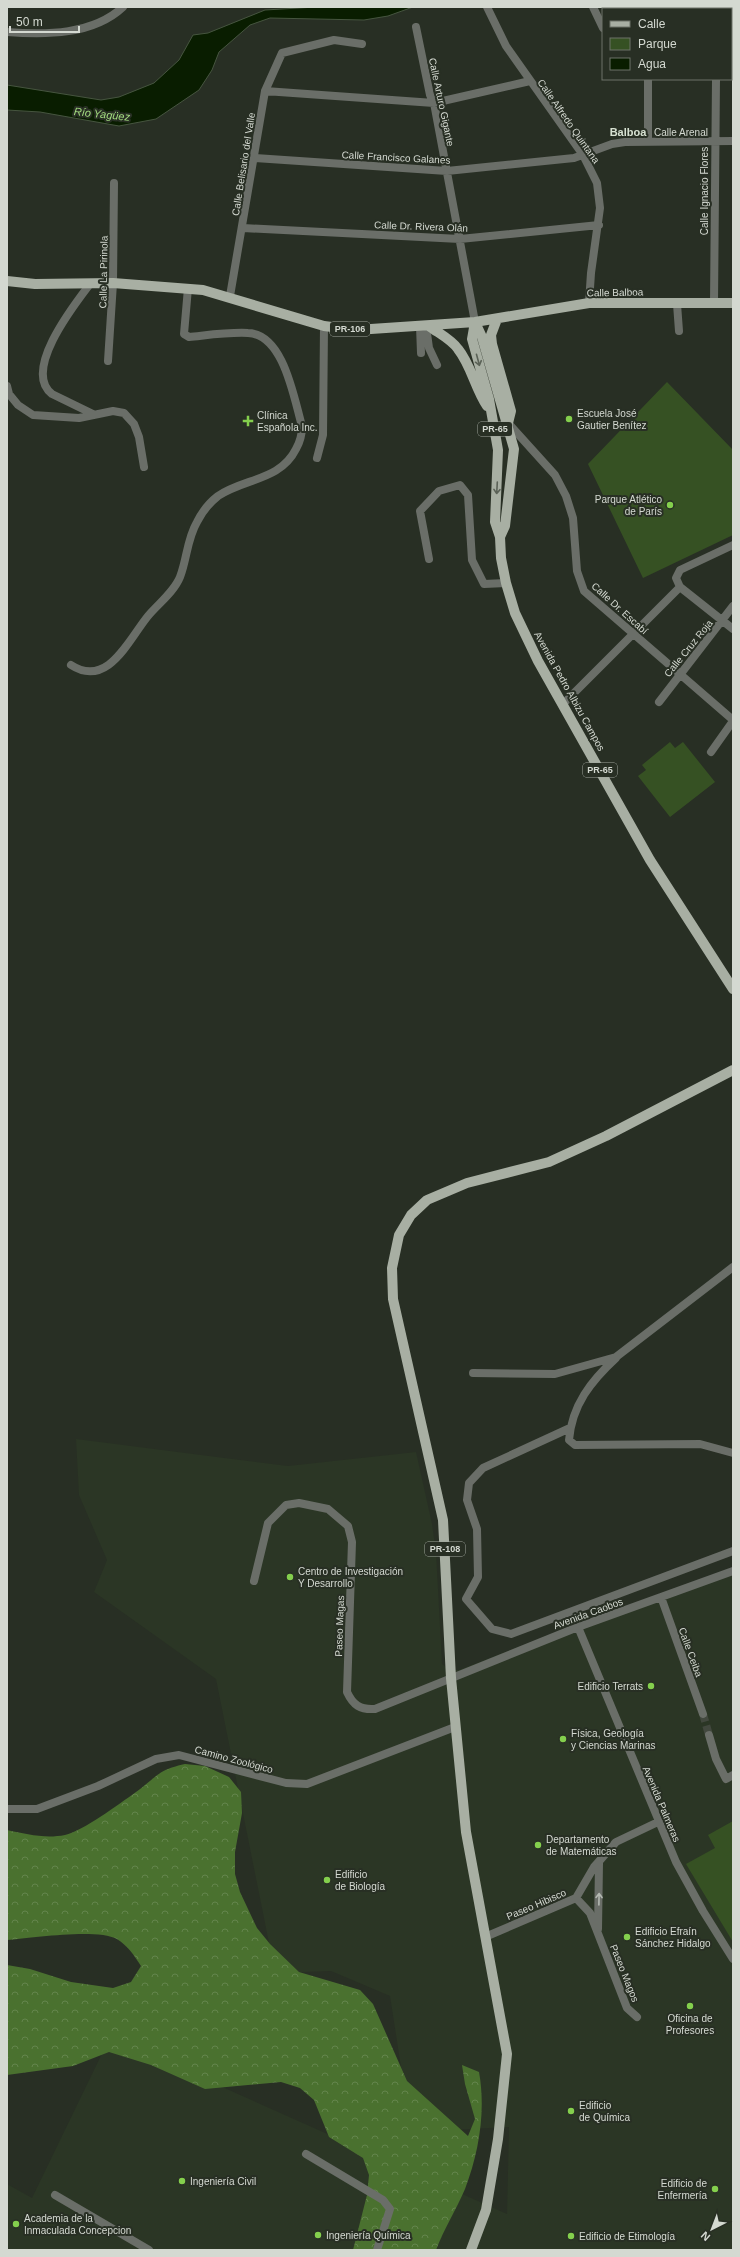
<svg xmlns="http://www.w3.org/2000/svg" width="740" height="2257" font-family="Arial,sans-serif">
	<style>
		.built { fill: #2b3625 }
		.forest { fill: url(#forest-crowns) }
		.park { fill: #365123 }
		.water { fill: #091d00; stroke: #46553f }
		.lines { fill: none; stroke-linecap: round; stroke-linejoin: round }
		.minor-tunnel { stroke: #42483e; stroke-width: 8; stroke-dasharray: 8 4; stroke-linecap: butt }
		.minor { stroke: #6a6e68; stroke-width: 8 }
		.primary { stroke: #a8afa3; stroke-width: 10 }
		.oneway { stroke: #5b6257 }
		.oneway2 { stroke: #b4b9b2 }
		.poi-dot { fill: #84cf4d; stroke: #282f24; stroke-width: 1.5 }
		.labels { text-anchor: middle; stroke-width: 4; stroke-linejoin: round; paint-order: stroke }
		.shield { fill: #282f24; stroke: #a0a69d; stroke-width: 1 }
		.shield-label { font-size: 9px; font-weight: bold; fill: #d4d9d1 }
		.street-label { font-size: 10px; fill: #d4d9d1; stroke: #282f24 }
		.poi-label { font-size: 10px; fill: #d4d9d1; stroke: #282f24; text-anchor: start }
		.water-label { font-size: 11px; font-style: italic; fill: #a4dc80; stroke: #282f24 }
		.neighbourhood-label { font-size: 11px; font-weight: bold; fill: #d7e1d2; stroke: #282f24 }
	</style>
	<defs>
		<pattern id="forest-crowns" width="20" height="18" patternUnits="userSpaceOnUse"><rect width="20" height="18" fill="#4a712f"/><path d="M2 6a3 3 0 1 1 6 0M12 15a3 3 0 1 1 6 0" fill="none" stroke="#63854c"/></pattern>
	</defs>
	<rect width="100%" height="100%" fill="#282f24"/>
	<path class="built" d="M76,1439L288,1466L416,1452L432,1524L436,1552L442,1664L450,1670H459L577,1624L733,1569V2250H7V2184L32,2198L110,2037L507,2214L509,2127L411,2132L390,1996L331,1971L275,1973L216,1679L94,1592L107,1560L79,1495Z"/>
	<path class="forest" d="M185,1764L205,1766L229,1777L241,1792L242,1813L235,1852V1874L240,1892L257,1928L270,1944L299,1972L360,1990L373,2004L407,2081L468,2136L475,2119L465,2084L462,2065L479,2072C486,2111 479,2152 465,2189C456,2210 444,2229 436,2250H353L367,2195L369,2175L363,2158L329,2137L314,2100L300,2088L281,2082L205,2089L151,2065L109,2052L73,2066L7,2075V1965L30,1969L71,1982L113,1988L131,1982L141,1966C134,1955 128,1946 117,1939C97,1928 31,1938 7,1940V1830C26,1834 45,1839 65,1835C83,1831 119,1804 136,1792C157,1777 157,1770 185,1764Z"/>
	<path class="park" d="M667,382L733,450V535L643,578L588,464Z
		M670,742L675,748L683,742L715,782L670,817L638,776L646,770L642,765Z
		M733,1821V1942L686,1864L715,1848L708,1835Z"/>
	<path class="water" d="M316,7H413L388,16L364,20L270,18L250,25L219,52L212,70L199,90L156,119L119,126L40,112L7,110V85L101,100L119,97L154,83L179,60L193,35L208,33L265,10Z"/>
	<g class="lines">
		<path class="minor-tunnel" d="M703,1714L709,1735"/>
		<path class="minor" d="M487,7L506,46L583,155L597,183L600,208L591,273L589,303
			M593,7L603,28
			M718,9V7
			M416,27L430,95L434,103L475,322
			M7,32C46,35 93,35 123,7
			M648,79V142
			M265,91L434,103L530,81
			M255,158L447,171L574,158L612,144L625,142L733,141
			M243,228L460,239L599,225
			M90,284C74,305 22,371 52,394L93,414
			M230,296L265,91L282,53L334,40L362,44
			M714,303L716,79
			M677,304L679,331
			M420,326L421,353
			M426,326L429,348L437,365
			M108,361L113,283L114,183
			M7,386L9,394L18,405L33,415L79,418L113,411L124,413L134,424L139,437L144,467
			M508,423L555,475L566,496L573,518L577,571L584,591L733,720
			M317,458L323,435L324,326
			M733,545L680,570L676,578L680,587L733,629
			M429,559L420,511L439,491L460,485L468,495L472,560L484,584L506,583
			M71,665C108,689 129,639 148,616C158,604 174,592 180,577C187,559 187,539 197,522C202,512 209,503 218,496C244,478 280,481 296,449C300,442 302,434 302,426C294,399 284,334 248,333C229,332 209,335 189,337L184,334L188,288
			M659,702L733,606
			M563,704L680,587
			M711,752L733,721
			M616,1358C591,1381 572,1405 569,1440L575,1445L700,1444L733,1453
			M473,1373L555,1374L616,1357L733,1267
			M570,1428L483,1468L469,1483L467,1500L477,1529L478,1577L466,1599L492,1629L511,1634L733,1551
			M254,1581L268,1523L286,1505L299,1503L328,1509L348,1526L352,1542L347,1692C353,1705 360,1710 375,1709L578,1627L733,1571
			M661,1597L703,1714
			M578,1627L676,1862L703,1911L733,1959
			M709,1735L716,1759L726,1779L733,1775
			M7,1809H37L98,1786L156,1759L179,1755L286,1783L307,1784L455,1727
			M576,1898L590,1913L627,2008L637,2017
			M598,1929L599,1863
			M485,1937L576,1898L594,1867L616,1842L658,1822
			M306,2154L383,2200L390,2209L377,2250
			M55,2195L149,2250"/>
		<path class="primary" d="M7,281L35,284L113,283L203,290L324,326L356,330L475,322L589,303H733
			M497,319L491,335L492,344L511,411L508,423
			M475,322L472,339L489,399L498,450L495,522L500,537L501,558L506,583L515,613L538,661L650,860L733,989
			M475,322L482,337L514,449L505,526L500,537
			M429,326C438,333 451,339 458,349C471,365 475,388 487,406
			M471,2250L486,2210L498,2139L507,2054L466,1832L451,1678L443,1520L393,1299L392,1268L399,1235L411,1215L427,1200L467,1183L549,1162L606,1136L733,1070"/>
	</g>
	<defs><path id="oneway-shaft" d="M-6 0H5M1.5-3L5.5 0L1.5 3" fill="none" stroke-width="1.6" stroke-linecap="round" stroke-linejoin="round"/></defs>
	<g class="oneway">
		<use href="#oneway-shaft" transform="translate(478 360) rotate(75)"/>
		<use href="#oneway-shaft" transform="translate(497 488) rotate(93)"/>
	</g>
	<use class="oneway2" href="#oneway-shaft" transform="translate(599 1899) rotate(-89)"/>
	<g class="poi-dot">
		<circle cx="569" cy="419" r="4"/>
		<path d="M246 415h4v4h4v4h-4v4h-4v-4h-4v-4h4z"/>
		<circle cx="670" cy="505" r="4"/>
		<circle cx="290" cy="1577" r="4"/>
		<circle cx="651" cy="1686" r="4"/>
		<circle cx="563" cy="1739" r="4"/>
		<circle cx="538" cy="1845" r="4"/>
		<circle cx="327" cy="1880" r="4"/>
		<circle cx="627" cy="1937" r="4"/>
		<circle cx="690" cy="2006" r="4"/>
		<circle cx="571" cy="2111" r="4"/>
		<circle cx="182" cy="2181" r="4"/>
		<circle cx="715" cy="2189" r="4"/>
		<circle cx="16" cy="2224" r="4"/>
		<circle cx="318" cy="2235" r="4"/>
		<circle cx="571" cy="2236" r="4"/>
	</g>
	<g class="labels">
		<g class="shield">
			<rect x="330" y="322" width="40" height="14" rx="3"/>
			<rect x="478" y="422" width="34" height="14" rx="3"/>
			<rect x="583" y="763" width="34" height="14" rx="3"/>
			<rect x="425" y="1542" width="40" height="14" rx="3"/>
		</g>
		<g class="shield-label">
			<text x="350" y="332">PR-106</text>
			<text x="495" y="432">PR-65</text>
			<text x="600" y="773">PR-65</text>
			<text x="445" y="1552">PR-108</text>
		</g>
		<g class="street-label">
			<text transform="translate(442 102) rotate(78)" y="4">Calle Arturo Gigante</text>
			<text transform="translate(569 121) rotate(55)" y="4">Calle Alfredo Quintana</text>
			<text x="681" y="136">Calle Arenal</text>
			<text transform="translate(396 157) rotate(3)" y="4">Calle Francisco Galanes</text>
			<text transform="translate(243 164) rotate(-81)" y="4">Calle Belisario del Valle</text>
			<text transform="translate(704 191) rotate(-90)" y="4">Calle Ignacio Flores</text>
			<text transform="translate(421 226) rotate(2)" y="4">Calle Dr. Rivera Olán</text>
			<text transform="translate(103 272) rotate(-89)" y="4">Calle La Pirinola</text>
			<text transform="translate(615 292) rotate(-1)" y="4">Calle Balboa</text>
			<text transform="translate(620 608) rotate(42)" y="4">Calle Dr. Escabí</text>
			<text transform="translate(688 648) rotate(-51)" y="4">Calle Cruz Roja</text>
			<text transform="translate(570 691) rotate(61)" y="4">Avenida Pedro Albizu Campos</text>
			<text transform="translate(588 1613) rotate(-20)" y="4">Avenida Caobos</text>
			<text transform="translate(339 1626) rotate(-88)" y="4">Paseo Magas</text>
			<text transform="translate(691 1652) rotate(70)" y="4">Calle Ceiba</text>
			<text transform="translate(234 1759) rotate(15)" y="4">Camino Zoológico</text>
			<text transform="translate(662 1804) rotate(67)" y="4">Avenida Palmeras</text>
			<text transform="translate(536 1904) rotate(-23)" y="4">Paseo Hibisco</text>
			<text transform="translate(625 1973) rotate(68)" y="4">Paseo Magos</text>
		</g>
		<g class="poi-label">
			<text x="577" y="417">Escuela José<tspan x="577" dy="12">Gautier Benítez</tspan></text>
			<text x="257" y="419">Clínica<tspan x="257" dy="12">Española Inc.</tspan></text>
			<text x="662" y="503" text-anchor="end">Parque Atlético<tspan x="662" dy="12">de París</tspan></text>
			<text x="298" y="1575">Centro de Investigación<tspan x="298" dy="12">Y Desarrollo</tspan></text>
			<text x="643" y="1690" text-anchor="end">Edificio Terrats</text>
			<text x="571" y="1737">Física, Geología<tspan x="571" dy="12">y Ciencias Marinas</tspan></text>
			<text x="546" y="1843">Departamento<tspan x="546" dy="12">de Matemáticas</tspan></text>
			<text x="335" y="1878">Edificio<tspan x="335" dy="12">de Biología</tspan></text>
			<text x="635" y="1935">Edificio Efraín<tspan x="635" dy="12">Sánchez Hidalgo</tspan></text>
			<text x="690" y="2022" text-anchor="middle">Oficina de<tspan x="690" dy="12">Profesores</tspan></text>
			<text x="579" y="2109">Edificio<tspan x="579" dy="12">de Química</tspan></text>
			<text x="190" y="2185">Ingeniería Civil</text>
			<text x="707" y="2187" text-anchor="end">Edificio de<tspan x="707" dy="12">Enfermería</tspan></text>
			<text x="24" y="2222">Academia de la<tspan x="24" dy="12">Inmaculada Concepcion</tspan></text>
			<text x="326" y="2239">Ingeniería Química</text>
			<text x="579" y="2240">Edificio de Etimología</text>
		</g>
		<g class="water-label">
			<text transform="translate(102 114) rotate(6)" y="4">Río Yagüez</text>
		</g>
		<g class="neighbourhood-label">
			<text x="628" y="136">Balboa</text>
		</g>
	</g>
	<rect width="740" height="2257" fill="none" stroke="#d4d9d1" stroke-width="16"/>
	<rect x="602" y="8" width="130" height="72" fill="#282f24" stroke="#6d7369"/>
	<rect x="610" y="21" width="20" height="6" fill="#a8afa3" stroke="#6d7369"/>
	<text x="638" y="28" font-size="12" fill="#d4d9d1">Calle</text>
	<rect x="610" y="38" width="20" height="12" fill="#365123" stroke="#6d7369"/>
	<text x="638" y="48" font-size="12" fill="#d4d9d1">Parque</text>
	<rect x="610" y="58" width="20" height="12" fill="#091d00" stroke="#6d7369"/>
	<text x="638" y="68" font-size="12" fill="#d4d9d1">Agua</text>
	<g transform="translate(712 2229) rotate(222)" stroke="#282f24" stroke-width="3" paint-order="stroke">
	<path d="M0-3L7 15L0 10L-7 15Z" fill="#d4d9d1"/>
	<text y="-6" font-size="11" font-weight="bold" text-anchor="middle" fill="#d4d9d1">N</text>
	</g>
	<path d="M10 26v6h69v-6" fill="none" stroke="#d4d9d1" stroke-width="2"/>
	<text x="16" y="26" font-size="12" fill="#d4d9d1" stroke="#282f24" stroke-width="3" paint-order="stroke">50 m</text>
</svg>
